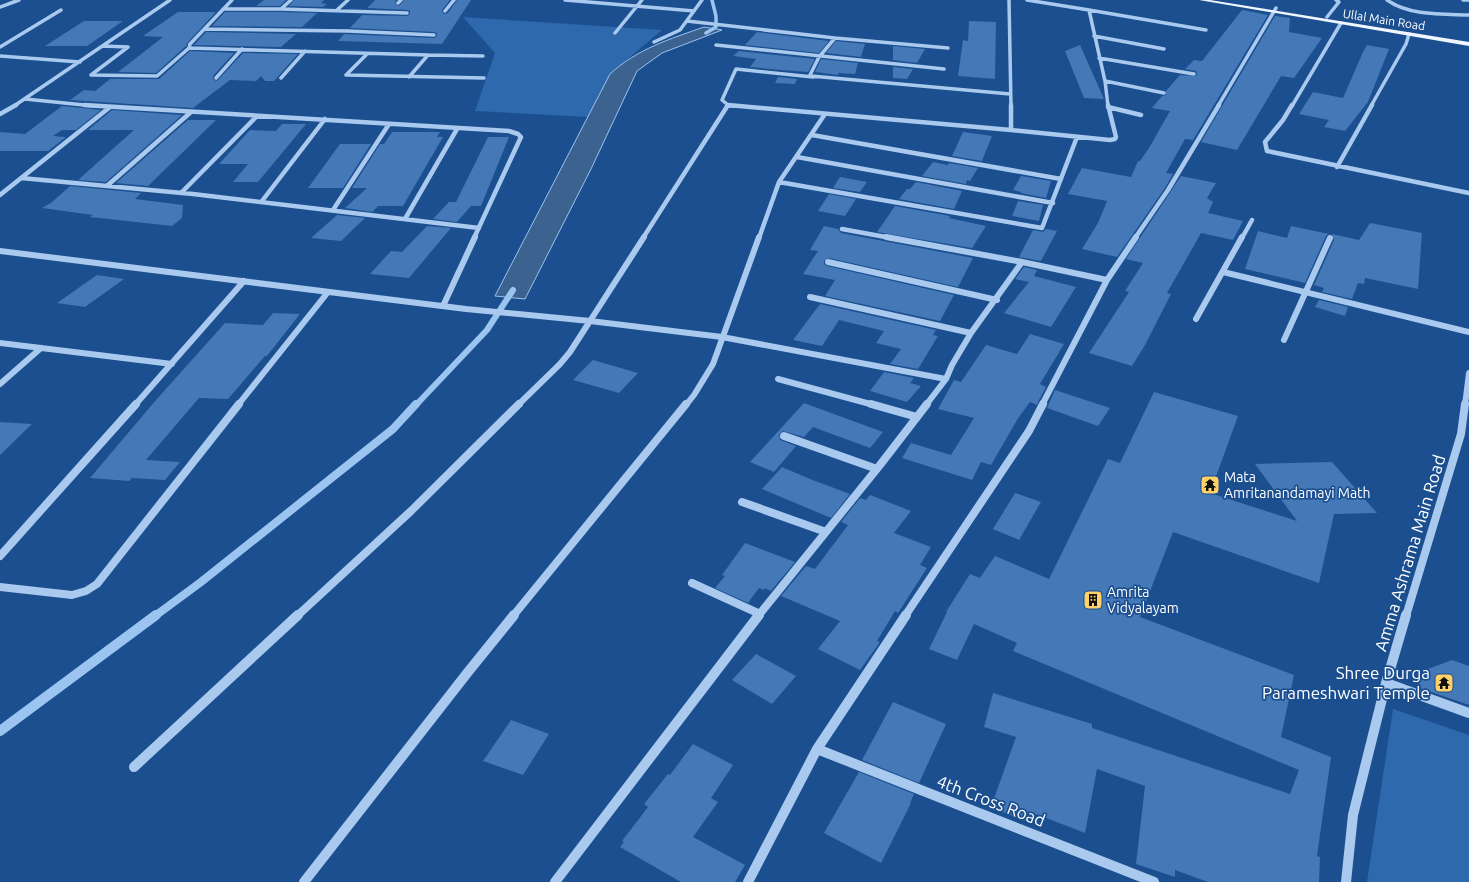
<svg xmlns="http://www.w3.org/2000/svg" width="1469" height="882" font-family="Ubuntu,sans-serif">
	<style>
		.green { fill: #2e69ad }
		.water { fill: #3c6290; stroke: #9cc4f0 }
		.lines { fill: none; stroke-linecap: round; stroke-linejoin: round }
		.stream-far3 { stroke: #9cc4f0; stroke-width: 3.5 }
		.stream-far2 { stroke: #9cc4f0; stroke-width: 6 }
		.stream-far1 { stroke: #9cc4f0; stroke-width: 8 }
		.stream { stroke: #9cc4f0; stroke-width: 10 }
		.building { fill: #4478b7 }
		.minor-far4 { stroke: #a9c9ee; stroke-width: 3.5 }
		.minor-far3 { stroke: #a9c9ee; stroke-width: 4.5 }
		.minor-far2 { stroke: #a9c9ee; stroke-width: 6 }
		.minor-far1 { stroke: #a9c9ee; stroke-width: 8 }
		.minor { stroke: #a9c9ee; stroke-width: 10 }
		.major { fill: #f0f6ff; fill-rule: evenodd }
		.labels { text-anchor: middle; stroke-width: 3.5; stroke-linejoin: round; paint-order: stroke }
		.far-street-label { font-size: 12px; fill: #fff; stroke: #1b4f8f }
		.poi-label { font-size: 14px; fill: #fff; stroke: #1b4f8f; text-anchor: start }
		.near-street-label { font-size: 17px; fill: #fff; stroke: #1b4f8f }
		.near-poi-label { font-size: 17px; fill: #fff; stroke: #1b4f8f; text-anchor: end }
	</style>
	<rect width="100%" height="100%" fill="#1b4f8f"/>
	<path class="green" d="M463,17L662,30L610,74L588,117L475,111L495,53Z
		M1393,709L1469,735V882H1367Z"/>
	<path class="water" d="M704,27L722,30L662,53L637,71L591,169L525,299L495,296L610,74C637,49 670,39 704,27Z"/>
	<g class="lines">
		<path class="stream-far3" d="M706,33L716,27V16L712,0"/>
		<path class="stream-far2" d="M416,405L487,330L513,290"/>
		<path class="stream-far1" d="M155,616L201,582L393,429L416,404"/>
		<path class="stream" d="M0,731L156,615"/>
	</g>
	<path class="building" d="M264,0H286L280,6H256Z
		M294,0H324L321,3L327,4L323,7L289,6Z
		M375,0H396L395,3L398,6L400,5L404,0H450L442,10L443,13L445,14L448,13L457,0H471L442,44L338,41L344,34L434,38L437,36V33L434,32L350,28L362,15L407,16L410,14V11L407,10L367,8Z
		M1242,10L1268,15L1193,140L1185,139L1166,173L1173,174L1165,188L1117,257L1082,249L1098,223L1107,201L1068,194L1082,168L1131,177L1138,161H1140L1149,148L1170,111L1152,108L1162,96L1166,95V91L1180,75L1196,76L1197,74L1196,71L1185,69L1194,60L1202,61Z
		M178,12H216L188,42L186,46L156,73L118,72L163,37L143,36Z
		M225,12H281L317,13L302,27L212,26Z
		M1275,16L1290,18L1289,32L1322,38L1294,78L1281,76L1237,150L1201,142Z
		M84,21H123L87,46H45Z
		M969,21L996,22L995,79L958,76L963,40L968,41Z
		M206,32L296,34L281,47L194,45Z
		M757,32L829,41L819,53L745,45Z
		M836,41L865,44L861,57L826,53Z
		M1080,45L1104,99L1084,98L1065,51Z
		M1367,45L1389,49L1368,102L1345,131L1324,127L1329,120L1299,114L1313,92L1343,98L1363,52Z
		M893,46L925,49L917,63L893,60Z
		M190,51L234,53L213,76V79L216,81L218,80L243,53L298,54L274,81H265L261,76L256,81L230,80L193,108L70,100L84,90L95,91L110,79H159Z
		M739,51L815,59L808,72L781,70L750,67L756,59L733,56Z
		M821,59L858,63L855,74L838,73V75L815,72Z
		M893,67L913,69L907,79L893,78Z
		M778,77L797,79L795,84L775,83Z
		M62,106L101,110L76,130H62L53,136L66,137L48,151H0V132L25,134Z
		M112,110L182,115L106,182L78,180L134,130H88Z
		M188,120H216L148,186L116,183Z
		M282,124H306L258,182H233L248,164H219L250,130L276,131Z
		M392,132H440L437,137H443L403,206H378L372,212L345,208L367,188H352L380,144H384Z
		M963,132L992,136L982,161L952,156Z
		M488,137H509L481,206H471L457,222L433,219L449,202H456Z
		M340,144H371L343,188H308Z
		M933,162L948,165L949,163L978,168L970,181L967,180L966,184L922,176Z
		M1021,176L1051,181L1046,198L1021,193V192L1013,190Z
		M1181,176L1216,183L1207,198L1213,202L1208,213L1243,221L1233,240L1201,233L1167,293L1171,294L1145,345L1132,366L1089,353L1129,292L1125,291L1143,263L1126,259Z
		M840,177L867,182L860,192L833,188Z
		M916,182L962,191L954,209L899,199L907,189H910Z
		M70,186L141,193L135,199L183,205L182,218L172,226L90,217L93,215L42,208L51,203Z
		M829,194L856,199L845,216L818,211Z
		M1018,201L1043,205L1039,221L1012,216Z
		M895,206L950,216L949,218L986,226L972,248L877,232Z
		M337,215L365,218L341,241L311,238Z
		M1370,223L1422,233L1418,289L1365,278L1364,284L1358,283L1352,299L1322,292L1324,288L1314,285L1334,240L1332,234L1359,240Z
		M427,226L451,228L409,278L370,274L391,251L402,252Z
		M824,226L838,229L841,233L973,258L958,287L829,258L824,261V264L827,266L954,295L940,321L825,296L835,280L803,274L818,251L810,250Z
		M1291,226L1329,234L1326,236L1305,283L1245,269L1258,231L1287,238Z
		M1046,229L1057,231L1041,261L1019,257L1033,230L1043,232Z
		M1024,267L1037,270L1034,276L1076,287L1051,327L1004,313L1029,282L1015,279Z
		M97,275L124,279L85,307L57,303Z
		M1319,300L1348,307L1345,316L1315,307Z
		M820,304L936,330L933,335L938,336L918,369L890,364L901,349L876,343L884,331L839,320L822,346L793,340Z
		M273,313L300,314L267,356H265L228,399L199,398L146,460L180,462L165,480L132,478L129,481L90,478L156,400L225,323L263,325Z
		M1030,334L1064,344L1040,384L1046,387L1039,400L1037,405L1030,402L1017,420L991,465L981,462L972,480L902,458L911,443L951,455L974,418L938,409L954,380L961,382L986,345L1017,354Z
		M593,360L638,373L619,393L573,380Z
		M884,372L914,378L910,383L921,386L907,402L870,391Z
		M1055,390L1110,408L1098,426L1047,408Z
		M1154,392L1238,416L1210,493L1297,521L1255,464L1332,462L1377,513L1334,514L1319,583L1173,532L1140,617L1294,675L1281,737L1331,757L1317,856L1320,857L1319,882H1208L1175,870V877L1136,864L1145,786L1097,769L1085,833L1036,814L1032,824L991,807L1016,737L984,727L993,693L1092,724V728L1290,794L1299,770L1013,651L1017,643L974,624L957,660L929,649L947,612H946L970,574L980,578L995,556L1049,579L1108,459L1120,463Z
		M804,403L883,432L870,448L813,427L804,437L783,431L779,435L780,440L796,446L774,472L750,462Z
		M0,422L32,424L0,455Z
		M782,467L810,479L850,494L831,518L762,489Z
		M1015,493L1041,502L1019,540L993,529Z
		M870,495L911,511L894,533L931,547L920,565L927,568L898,613L895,611L877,641L880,642L860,670L818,649L840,621L781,596L806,566L815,569L848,525L841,522L860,498L866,500Z
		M745,543L795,562L771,591L765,588L764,590L759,588L748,603L715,588L725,576L722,575Z
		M756,654L796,676L772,704L732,680Z
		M1452,660L1469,666V705L1417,687L1428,669Z
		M893,702L946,724L919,783L862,760Z
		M511,720L549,734L523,775L483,761Z
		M693,744L733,765L711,798L718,802L693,837L745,865L735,882H681L620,847L624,842L622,841L648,807L644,804L668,774L670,775Z
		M859,772L914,794L910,803H911L881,863L824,833Z"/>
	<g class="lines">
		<path class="minor-far4" d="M565,0L694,11
			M1009,0L1011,106
			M1027,0L1089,10L1105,81L1108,106
			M1387,0C1410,16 1442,14 1469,15
			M1463,0H1469
			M398,3L401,0
			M0,7L19,0
			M223,9H281L407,13
			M281,9L291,0
			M337,10L348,0
			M1089,10L1206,30
			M445,11L454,0
			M1327,17L1339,2L1336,0
			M687,21L835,38L948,48
			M205,29L348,31L434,35
			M615,33L642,0
			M1094,36L1164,49
			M835,38L819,57L810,75L811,76L1010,94
			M654,42L680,30L702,0
			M716,45L944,69
			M102,46L128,47
			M0,47L61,10
			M189,48L428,55L409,77
			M367,54L346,75L484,78
			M428,55L483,56
			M0,56L80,62
			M1099,58L1194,74
			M91,75L157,76L189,48L190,44L232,0
			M91,75L128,47
			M216,78L242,49
			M281,78L305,51
			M1105,81L1164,93
			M25,99L94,106
			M728,105L722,100L736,69L813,77
			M14,106L170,0
			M728,106H734
			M1218,106L1276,8
			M1292,106L1341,23
			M1371,106L1406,44L1409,34"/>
		<path class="minor-far3" d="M84,105L509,131L518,134L521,137L474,238
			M1292,105L1283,120L1265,142L1267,151L1469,193
			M1108,107L1141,115
			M0,114L16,105
			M1011,130L1110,140L1115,139L1116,137L1108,105
			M812,135L1061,179
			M797,157L1053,203
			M1337,167L1372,105
			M21,178L193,194L479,228
			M779,182L1042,228L1077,137
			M108,185L191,112
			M181,193L257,116
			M0,195L110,107
			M262,201L325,119
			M333,210L389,124
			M405,219L457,129
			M842,229L891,238
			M643,238L728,105L1011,130V105
			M759,238L779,182L825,114
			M1135,238L1168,190L1219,105
			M1242,238L1252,220"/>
		<path class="minor-far2" d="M886,237L1022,262L1107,280
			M0,251L466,309L590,321L644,237
			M828,262L997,300
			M1223,272L1469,332
			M810,297L971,333
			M443,306L475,237
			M1196,319L1242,237
			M1284,340L1330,238
			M0,343L172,364
			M778,379L874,405
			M0,384L41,348
			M135,405L244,281
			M238,405L328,292
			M518,405L560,364L570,352L590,321L722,337L946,379
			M686,405L694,395L713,364L759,237
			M926,405L946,379L952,365L971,333L1022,262
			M1042,405L1107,280L1136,237
			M1465,405L1469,373"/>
		<path class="minor-far1" d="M871,404L917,417
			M784,436L877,469
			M742,502L826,532
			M0,556L136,404
			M692,583L760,614
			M0,587L72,595L86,591L97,584L239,404
			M297,616L411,511L519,404
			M513,616L686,404
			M758,616L880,465L927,404
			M905,616L1029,431L1043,404
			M1406,616L1461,434L1465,404"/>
		<path class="minor" d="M1386,683L1469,713
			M817,749L1154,882
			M134,767L298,615
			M304,882L468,672L514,615
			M555,882L759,615
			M748,882L817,749L906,615
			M1346,882L1353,815L1386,683L1406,615"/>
		<path class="major" d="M1199,0H1210L1469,42V46Z"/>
	</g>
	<defs>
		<g id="temple-square" transform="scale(1)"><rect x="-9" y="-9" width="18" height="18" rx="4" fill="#ffd166" stroke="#1b4f8f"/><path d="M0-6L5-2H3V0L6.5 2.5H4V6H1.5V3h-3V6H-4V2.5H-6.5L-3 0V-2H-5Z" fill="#111"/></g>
		<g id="building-square" transform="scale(1)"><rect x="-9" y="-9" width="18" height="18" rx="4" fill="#ffd166" stroke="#1b4f8f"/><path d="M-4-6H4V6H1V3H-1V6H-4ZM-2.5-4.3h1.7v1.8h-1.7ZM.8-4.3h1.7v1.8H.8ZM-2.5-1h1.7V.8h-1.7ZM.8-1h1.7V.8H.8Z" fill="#111"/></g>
	</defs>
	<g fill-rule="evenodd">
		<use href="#temple-square" x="1210" y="485"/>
		<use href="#building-square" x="1093" y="600"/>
		<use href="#temple-square" x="1444" y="683"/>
	</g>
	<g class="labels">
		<g class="far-street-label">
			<text transform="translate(1384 20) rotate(9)" y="4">Ullal Main Road</text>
		</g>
		<g class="poi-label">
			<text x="1224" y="482">Mata<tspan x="1224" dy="16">Amritanandamayi Math</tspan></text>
			<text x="1107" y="597">Amrita<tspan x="1107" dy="16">Vidyalayam</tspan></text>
		</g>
		<g class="near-street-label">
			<text transform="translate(1410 553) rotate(-73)" y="6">Amma Ashrama Main Road</text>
			<text transform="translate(991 801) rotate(21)" y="6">4th Cross Road</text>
		</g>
		<g class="near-poi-label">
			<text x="1430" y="679">Shree Durga<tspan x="1430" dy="20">Parameshwari Temple</tspan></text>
		</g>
	</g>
</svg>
